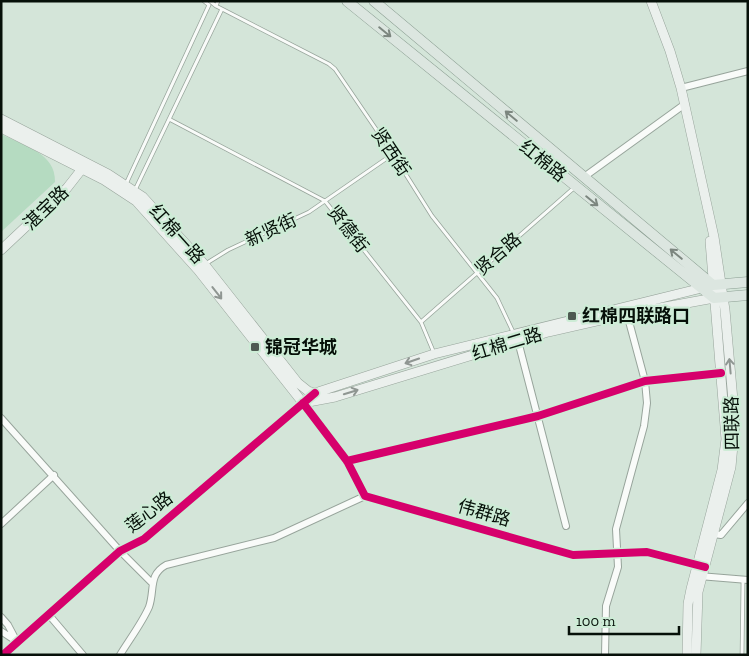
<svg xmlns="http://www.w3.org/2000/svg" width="749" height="656" font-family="'Zilla Slab','Noto Sans SC',serif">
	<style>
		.green { fill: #b5dbc1 }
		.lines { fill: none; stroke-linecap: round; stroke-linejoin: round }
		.lane-casing { stroke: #97a49b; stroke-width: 4.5 }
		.street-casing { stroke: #97a49b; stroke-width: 8 }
		.secondary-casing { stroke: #97a49b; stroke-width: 10 }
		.primary-casing { stroke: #8c9f93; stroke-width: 11 }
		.lane { stroke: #f9fbf9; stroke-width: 3 }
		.street { stroke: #f9fbf9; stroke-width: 6 }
		.secondary { stroke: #ebf0ed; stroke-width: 9 }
		.primary { stroke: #dce6e0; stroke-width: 10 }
		.cycleway-casing { stroke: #cdecd6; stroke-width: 11 }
		.cycleway { stroke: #d6006c; stroke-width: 8 }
		.oneway { stroke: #7c867f }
		.oneway2 { stroke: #8f9692 }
		.poi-dot { fill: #4e5b52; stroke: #cdecd6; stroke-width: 2 }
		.labels { text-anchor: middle; stroke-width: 4.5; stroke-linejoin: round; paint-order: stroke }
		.street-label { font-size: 18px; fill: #061009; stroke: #cdecd6 }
		.poi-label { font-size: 18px; font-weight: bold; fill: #061009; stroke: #cdecd6; text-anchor: start }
	</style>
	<rect width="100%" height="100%" fill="#d4e5d9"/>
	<path class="green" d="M1,134C24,146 56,153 55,182L1,232Z"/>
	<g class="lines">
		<g class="lane-casing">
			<path id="lane" d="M210,1L216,6
				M218,1L216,6L222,9L329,64L335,69L393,154L432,216L497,298L514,334
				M169,119L325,201L421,322L434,353
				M126,184L209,5L204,1
				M135,190L222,9
				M207,263L228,250L309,212L393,154
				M421,322L575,187
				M742,655L743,581"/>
		</g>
		<g class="street-casing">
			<path id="street" d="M681,88L748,71
				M584,177L685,104
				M518,341L566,526
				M303,403L347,461L365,496L573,555L647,552L699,565
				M1,418L120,551L152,583
				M347,461L538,416L645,381L721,373
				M1,524L54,475
				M714,534L721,535L748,503
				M699,576L748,580
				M49,615L83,655
				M1,617L8,625L17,642
				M1,631L16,641
				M3,655L120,551L144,539L315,393
				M120,655C129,640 142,623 149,607C155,590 148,575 166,565L274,538L365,496
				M605,655L606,606L618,567L616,529L644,426L647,403L645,381L627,314"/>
		</g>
		<g class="secondary-casing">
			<path id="secondary" d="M651,1L670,51L681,88L714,237L725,310L735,423L731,467L698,592L696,655
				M1,119L108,174L143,197L205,265L298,383L308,391L315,393L434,354L706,287
				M1,128L104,180L136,201L198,270L303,403L335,397L548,332L627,314L714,298
				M1,250L67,188L85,165
				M687,655L688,604L691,589L722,470L726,439L710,241"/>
		</g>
		<g class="primary-casing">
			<path id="primary" d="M347,1L714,298L748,295
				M374,1L713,285L748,282"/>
		</g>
		<use href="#lane" class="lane"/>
		<use href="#street" class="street"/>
		<use href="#secondary" class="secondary"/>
		<use href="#primary" class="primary"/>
		<g class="cycleway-casing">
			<path id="cycleway" d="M303,403L347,461L365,496L573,555L647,552L705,567
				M347,461L538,416L645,381L721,373
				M3,655L120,551L144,539L315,393"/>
		</g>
		<use href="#cycleway" class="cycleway"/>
	</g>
	<defs><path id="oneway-shaft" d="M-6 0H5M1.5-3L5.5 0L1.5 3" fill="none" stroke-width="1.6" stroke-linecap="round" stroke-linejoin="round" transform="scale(1.25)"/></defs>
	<g class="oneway">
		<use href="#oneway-shaft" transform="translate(385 32) rotate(39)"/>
		<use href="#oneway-shaft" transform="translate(511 116) rotate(-140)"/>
		<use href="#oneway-shaft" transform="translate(592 201) rotate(39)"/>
		<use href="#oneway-shaft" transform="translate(676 254) rotate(-140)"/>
	</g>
	<g class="oneway2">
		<use href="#oneway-shaft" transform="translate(217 293) rotate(52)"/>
		<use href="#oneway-shaft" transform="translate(412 361) rotate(161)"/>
		<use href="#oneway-shaft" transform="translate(730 366) rotate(-95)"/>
		<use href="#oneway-shaft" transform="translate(351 392) rotate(-17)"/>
	</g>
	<g class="poi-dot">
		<rect x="567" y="311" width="10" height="10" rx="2.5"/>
		<rect x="250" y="342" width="10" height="10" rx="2.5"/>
	</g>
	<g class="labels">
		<g class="street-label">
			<text transform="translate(391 152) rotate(56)" y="6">贤西街</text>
			<text transform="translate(543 161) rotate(39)" y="6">红棉路</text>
			<text transform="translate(46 208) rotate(-44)" y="6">湛宝路</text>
			<text transform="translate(348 229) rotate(52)" y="6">贤德街</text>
			<text transform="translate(271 230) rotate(-25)" y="6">新贤街</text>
			<text transform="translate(177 234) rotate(48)" y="6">红棉一路</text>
			<text transform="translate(498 254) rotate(-41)" y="6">贤合路</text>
			<text transform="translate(507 344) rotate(-17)" y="6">红棉二路</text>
			<text transform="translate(732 423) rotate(-91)" y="6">四联路</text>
			<text transform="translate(149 512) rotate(-38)" y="6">莲心路</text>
			<text transform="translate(484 513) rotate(16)" y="6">伟群路</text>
		</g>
		<g class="poi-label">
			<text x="582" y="322">红棉四联路口</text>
			<text x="265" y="353">锦冠华城</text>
		</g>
	</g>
	<rect width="749" height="656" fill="none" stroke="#061009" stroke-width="5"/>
	<path d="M569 626v8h110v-8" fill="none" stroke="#061009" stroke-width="2.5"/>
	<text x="576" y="626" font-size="15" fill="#061009" stroke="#cdecd6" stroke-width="4" paint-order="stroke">100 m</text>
</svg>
